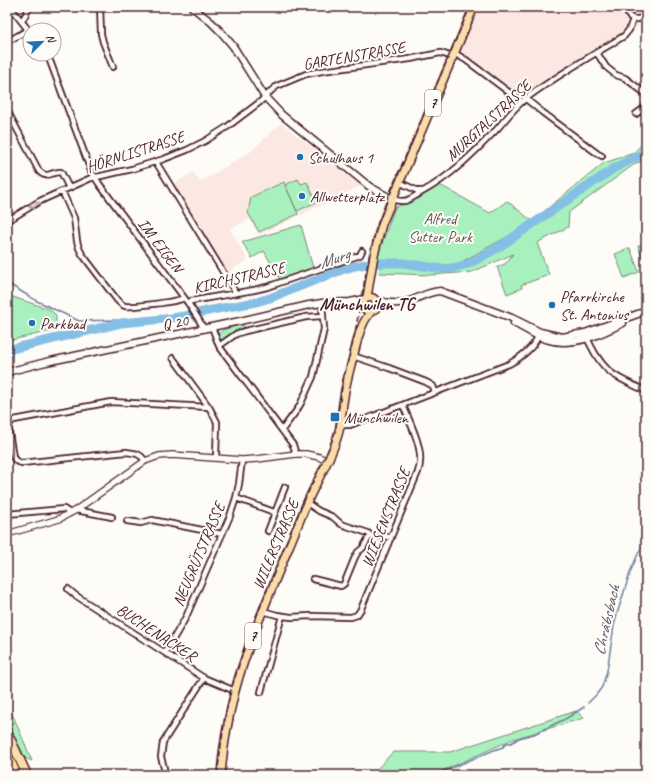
<svg xmlns="http://www.w3.org/2000/svg" width="653" height="782" font-family="Caveat,sans-serif">
	<style>
		.built { fill: #fbe8e2 }
		.green { fill: #a8f1bf; stroke: #798875 }
		.lines { fill: none; stroke-linecap: round; stroke-linejoin: round }
		.stream { stroke: #6e7f9b; stroke-width: 1.5 }
		.river { stroke: #86bfe5; stroke-width: 9 }
		.minor-casing { stroke: #4a1f2b; stroke-width: 8 }
		.tertiary-casing { stroke: #4a1f2b; stroke-width: 8 }
		.secondary-casing { stroke: #4a1f2b; stroke-width: 9 }
		.primary-casing { stroke: #4a1f2b; stroke-width: 10 }
		.motorway-casing { stroke: #4a1f2b; stroke-width: 11 }
		.minor { stroke: #fdfcf7; stroke-width: 4.5 }
		.tertiary { stroke: #fdfcf7; stroke-width: 5.5 }
		.secondary { stroke: #fdfcf7; stroke-width: 6 }
		.primary { stroke: #faddab; stroke-width: 7 }
		.motorway { stroke: #faddab; stroke-width: 8 }
		.rail { stroke: #4a1f2b; stroke-width: 1.5; stroke-dasharray: 6 3; stroke-linecap: butt }
		.oneway { stroke: #ac999b }
		.poi-dot { fill: #1f6fb2; stroke: #fdfcf7; stroke-width: 1.5 }
		.labels { text-anchor: middle; stroke-width: 4; stroke-linejoin: round; paint-order: stroke }
		.shield { fill: #fdfcf7; stroke: #806168; stroke-width: 1 }
		.shield-label { font-size: 15px; font-weight: bold; fill: #4a1f2b }
		.street-label { font-size: 16px; fill: #4a1f2b; stroke: #fdfcf7 }
		.poi-label { font-size: 16px; fill: #4a1f2b; stroke: #fdfcf7; text-anchor: start }
		.park-label { font-size: 16px; fill: #625450; stroke: #fdfcf7 }
		.water-label { font-size: 17px; font-style: italic; fill: #5f576c; stroke: #fdfcf7 }
		.quarter-label { font-size: 18px; font-weight: bold; fill: #4a1f2b; stroke: #fdfcf7 }
	</style>
	<rect width="100%" height="100%" fill="#fdfcf7"/>
	<filter id="ink" filterUnits="userSpaceOnUse"><feTurbulence type="fractalNoise" baseFrequency=".025" numOctaves="2"/><feDisplacementMap in="SourceGraphic" scale="8" xChannelSelector="R" yChannelSelector="G"/><feConvolveMatrix kernelMatrix="1 2 1 2 8 2 1 2 1" color-interpolation-filters="sRGB"/></filter>
	<g filter="url(#ink)">
		<path class="built" d="M468,7H471L393,189L380,221L371,257H368L373,232L379,214Z
			M479,7H646V27L644,23L525,98L459,53Z
			M281,123L361,186L259,235L250,219L230,229L248,260L226,274L172,185L193,172L200,182L250,152Z
			M320,463L321,466L252,631L219,775H216L222,729L231,686L238,662L248,634L298,510Z"/>
		<path class="green" d="M646,139V160L636,163L569,212L568,227L537,243L549,275L521,285L522,288L507,294L497,267L505,264L513,254L472,272L430,275L379,273L381,261L455,266L497,245L514,233L454,266L378,259L380,249L394,210L396,207L407,203L440,185L490,213L507,201L532,221L604,163L634,153Z
			M298,179L301,184L307,182L315,199L325,194L326,198L297,211L285,185Z
			M284,182L298,214L259,232L248,213L251,197Z
			M301,225L313,268L280,280L264,251L252,258L242,242Z
			M646,243V268L638,246Z
			M630,248L639,272L624,278L615,254Z
			M7,295L49,309L56,315V330L7,341Z
			M243,324L244,330L223,339V340L219,339C219,338 218,337 218,336C218,329 237,326 243,324Z
			M7,701L32,761L25,758L7,722Z
			M576,711L584,718L513,739L433,775H381L377,769L393,752H450Z"/>
		<g class="lines">
			<path class="stream" d="M7,283L37,301L79,321L116,320L119,324
				M588,703L596,695L602,687L607,671L614,626L617,614L631,570L638,554L646,540
				M435,775L494,750L503,747L506,743H511L519,738L534,734L567,718L584,707"/>
			<path class="river" d="M7,350L121,323L164,319L185,316L212,310L256,302L270,298L344,269L360,265L377,263H403L443,269L452,268L468,264L476,260L499,247L613,169L634,158L646,152"/>
			<g class="minor-casing">
				<path id="minor" d="M10,7L30,32
					M100,7L101,34L103,42L113,67
					M624,7L629,16L633,19
					M633,19H638L646,17
					M22,21L26,14L29,7
					M7,40L12,39L28,30
					M454,53L466,60L522,102
					M597,53L606,67L616,75L625,78L646,94
					M46,54L50,61L91,171L100,185L188,303L199,320L204,329
					M526,99L542,112L598,154L602,156
					M8,112L39,171C47,180 52,171 61,172L69,188
					M636,114L643,109L646,105
					M156,162L234,290L235,293
					M399,182L418,191H423
					M62,191L74,218L77,241L79,248L82,254L117,300C120,303 121,305 125,306C133,307 177,302 184,298
					M392,199C407,204 409,199 422,192C451,176 474,153 497,129C505,120 514,108 524,100C555,76 590,57 624,36L629,30L633,19
					M7,221L40,201L91,178L101,176L132,169L164,159L187,150L205,141L227,127L260,102L272,90L277,86L306,74L322,71L410,59L440,53L444,54L452,57
					M188,303L191,301L254,290L267,287L360,255L362,251
					M212,327L219,346L293,445L296,454
					M586,336C592,348 598,361 608,370C617,379 634,385 646,391
					M219,346L236,334L245,331L306,317L323,316
					M353,356L389,368L426,382L433,386L435,392
					M173,358L209,407
					M341,425H350L509,364C522,357 533,348 539,335
					M282,430L297,410L301,403L313,377L324,329L322,303
					M145,461C140,453 135,453 126,452L22,463C17,462 15,461 13,457L8,426L12,421L14,420L111,402L209,407L217,422L216,458
					M236,498L274,512
					M307,503L319,511L333,517L341,524L368,533L371,536H385L391,538
					M76,510L112,517
					M7,514L64,509L70,513
					M127,521L141,523L152,520L222,534
					M268,531L285,487
					M313,579L341,586L344,584L355,557L358,552L363,548L368,539L371,536
					M68,589L75,595L204,678L235,691
					M263,611L277,615L291,617L311,616L351,617L357,615L361,609L418,472C419,469 420,465 420,462C422,445 409,421 403,405
					M165,653L186,617L230,516L236,498L239,484L242,460
					M261,692L282,616
					M164,768L161,757L163,742L204,678"/>
			</g>
			<g class="tertiary-casing">
				<path id="tertiary" d="M7,534L59,519L76,510L145,461L159,456L172,455L242,460L257,459L296,454H306L319,457L327,461"/>
			</g>
			<g class="secondary-casing">
				<path id="secondary" d="M192,7L211,22L222,33L233,46L265,97L282,115L370,187L392,199
					M375,300C386,303 399,305 410,301C421,297 427,292 440,291L512,318L540,332L562,337L585,333L646,311
					M514,323C524,328 534,335 545,339C572,348 599,335 623,323
					M7,372L46,362L240,321L309,305L322,303L350,302L365,299"/>
			</g>
			<g class="primary-casing">
				<path id="primary" d="M367,297L374,255L382,224L474,7
					M221,775C223,747 228,719 235,691C243,661 254,632 266,603C279,570 293,538 306,505C317,479 334,455 340,427C342,418 342,407 344,397C346,381 351,366 355,350C358,338 360,327 367,317C369,315 369,313 371,312C374,309 374,311 376,308C377,306 377,304 376,302C373,292 356,300 366,310L371,311"/>
			</g>
			<g class="motorway-casing">
				<path id="motorway" d="M7,732L27,775
					M7,754L17,775"/>
			</g>
			<use href="#minor" class="minor"/>
			<use href="#tertiary" class="tertiary"/>
			<use href="#secondary" class="secondary"/>
			<use href="#primary" class="primary"/>
			<use href="#motorway" class="motorway"/>
			<path class="rail" d="M217,775L221,745L226,712L231,690L242,655L250,633L287,540L304,501L330,446L335,432L343,381L354,338L369,257L375,232L388,197L470,7"/>
		</g>
		<defs><path id="oneway-shaft" d="M-6 0H5M1.5-3L5.5 0L1.5 3" fill="none" stroke-width="1.6" stroke-linecap="round" stroke-linejoin="round"/></defs>
		<use class="oneway" href="#oneway-shaft" transform="translate(34 205) rotate(150)"/>
	</g>
	<g class="poi-dot">
		<circle cx="300" cy="157" r="4"/>
		<circle cx="302" cy="196" r="4"/>
		<circle cx="552" cy="305" r="4"/>
		<circle cx="32" cy="323" r="4"/>
		<rect x="330" y="412" width="10" height="10" rx="2"/>
	</g>
	<g class="labels">
		<g class="shield">
			<rect x="425" y="90" width="16" height="26" rx="3"/>
			<rect x="245" y="623" width="16" height="26" rx="3"/>
		</g>
		<g class="shield-label">
			<text x="433" y="108">7</text>
			<text x="253" y="641">7</text>
		</g>
		<g class="street-label">
			<text transform="translate(354 55) rotate(-10)" y="6">GARTENSTRASSE</text>
			<text transform="translate(488 120) rotate(-43)" y="6">MURGTALSTRASSE</text>
			<text transform="translate(135 151) rotate(-18)" y="6">HÖRNLISTRASSE</text>
			<text transform="translate(161 245) rotate(53)" y="6">IM EIGEN</text>
			<text transform="translate(239 277) rotate(-13)" y="6">KIRCHSTRASSE</text>
			<text transform="translate(175 322) rotate(-12)" y="6">Q 20</text>
			<text transform="translate(385 517) rotate(-68)" y="6">WIESENSTRASSE</text>
			<text transform="translate(275 544) rotate(-67)" y="6">WILERSTRASSE</text>
			<text transform="translate(198 554) rotate(-67)" y="6">NEUGRÜTSTRASSE</text>
			<text transform="translate(157 632) rotate(33)" y="6">BUCHENACKER</text>
		</g>
		<g class="poi-label">
			<text x="308" y="163">Schulhaus 1</text>
			<text x="310" y="202">Allwetterplatz</text>
			<text x="560" y="302">Pfarrkirche<tspan x="560" dy="18">St. Antonius</tspan></text>
			<text x="40" y="329">Parkbad</text>
			<text x="344" y="423">Münchwilen</text>
		</g>
		<g class="park-label">
			<text x="440" y="224">Alfred<tspan x="440" dy="18">Sutter Park</tspan></text>
		</g>
		<g class="water-label">
			<text transform="translate(334 258) rotate(-19)" y="6">Murg</text>
			<text transform="translate(606 620) rotate(-77)" y="6">Chräbsbach</text>
		</g>
		<g class="quarter-label">
			<text x="367" y="310">Münchwilen TG</text>
		</g>
	</g>
	<rect width="653" height="782" fill="none" stroke="#fdfcf7" stroke-width="24"/>
	<rect x="12" y="12" width="629" height="758" fill="none" stroke="#4a1f2b" stroke-width="1.5" filter="url(#ink)"/>
	<g transform="translate(42 42) rotate(66)"><circle r="19" fill="#fdfcf7" stroke="#b5a4a5"/>
	<path d="M0-3L7 15L0 10L-7 15Z" fill="#1f6fb2"/>
	<text y="-6" font-size="11" font-weight="bold" text-anchor="middle" fill="#4a1f2b">N</text>
	</g>
</svg>
